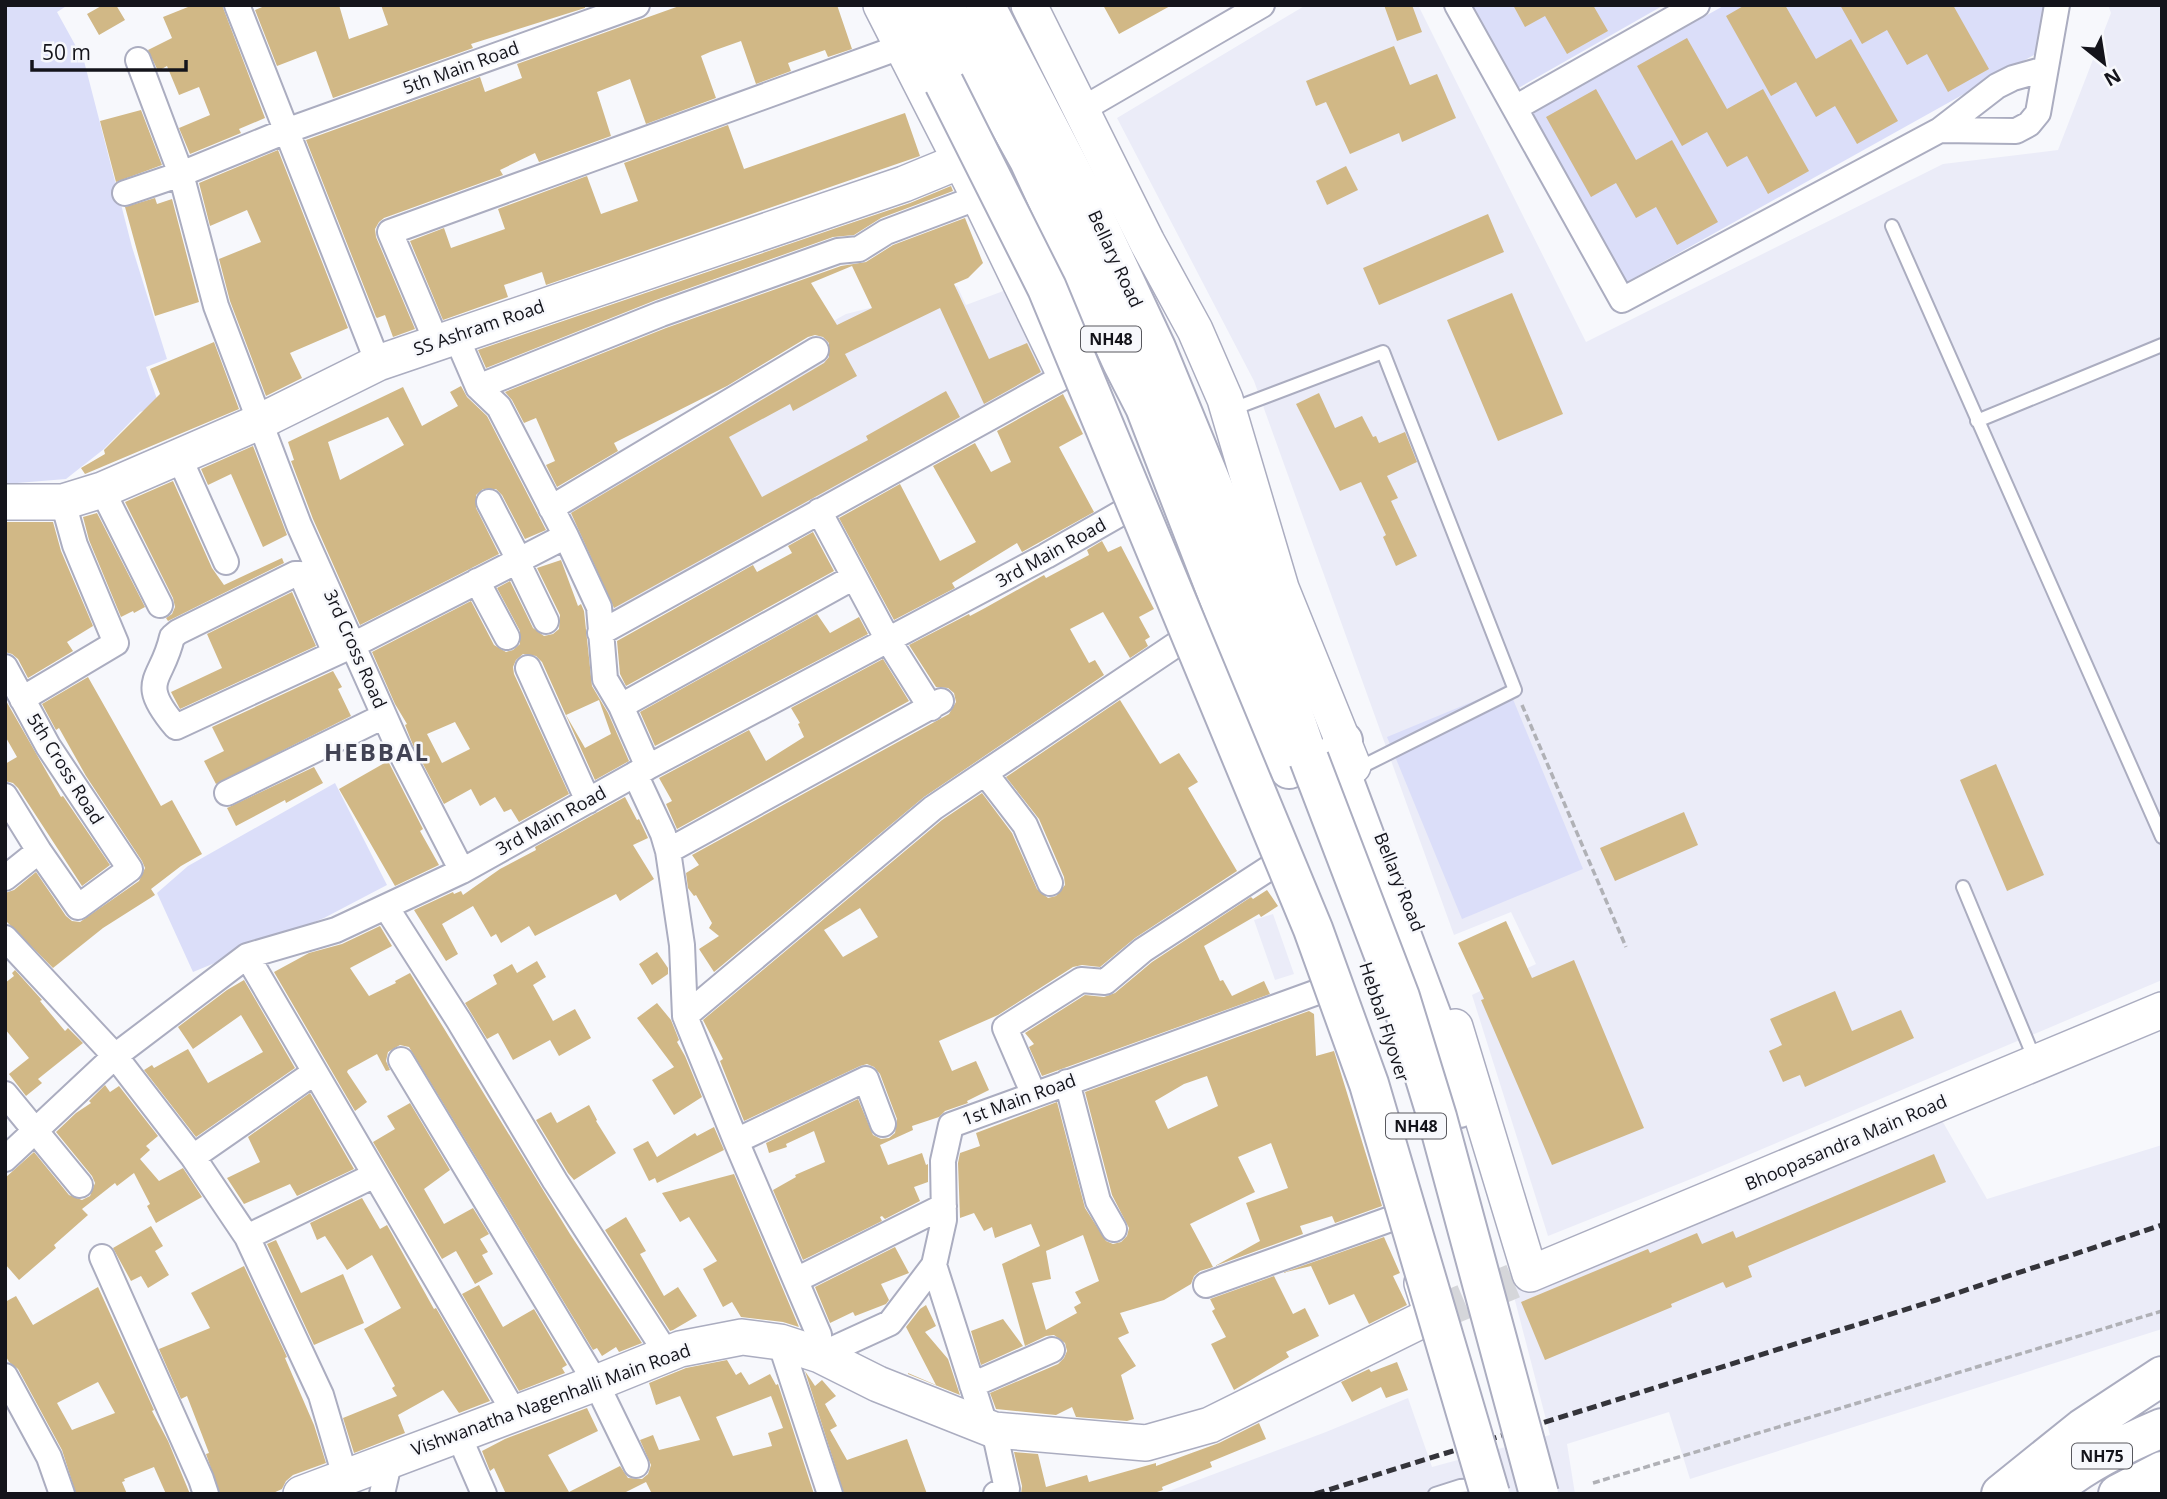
<svg xmlns="http://www.w3.org/2000/svg" width="2167" height="1499" font-family="'Open Sans',sans-serif">
	<style>
		.built { fill: #ebecf8 }
		.green { fill: #dbdef9 }
		.building { fill: #d1b886; fill-rule: evenodd }
		.lines { fill: none; stroke-linecap: round; stroke-linejoin: round }
		.secondary-tunnel { stroke: #d5d6da; stroke-width: 35; stroke-dasharray: 35 18; stroke-linecap: butt }
		.lane-casing { stroke: #abadc0; stroke-width: 16 }
		.street-casing { stroke: #abadc0; stroke-width: 28 }
		.secondary-casing { stroke: #abadc0; stroke-width: 38 }
		.highway-casing { stroke: #abadc0; stroke-width: 42 }
		.path { stroke: #b0b1b6; stroke-width: 3.5; stroke-dasharray: 7 3.5; stroke-linecap: butt }
		.lane { stroke: #fff; stroke-width: 12 }
		.street { stroke: #fff; stroke-width: 24 }
		.secondary { stroke: #fff; stroke-width: 35 }
		.highway { stroke: #fff; stroke-width: 38 }
		.rail { stroke: #34343a; stroke-width: 5; stroke-dasharray: 10 5; stroke-linecap: butt }
		.highway-bridge-casing { stroke: #abadc0; stroke-width: 42; stroke-linecap: butt }
		.highway-bridge { stroke: #fff; stroke-width: 38 }
		.labels { text-anchor: middle; stroke-width: 5; stroke-linejoin: round; paint-order: stroke }
		.shield { fill: #f7f8fc; stroke: #58585e; stroke-width: 2 }
		.shield-label { font-size: 16px; font-weight: bold; fill: #14141b }
		.street-label { font-size: 18px; fill: #14141b; stroke: #f7f8fc }
		.district-label { font-size: 24px; font-weight: bold; letter-spacing: 2px; fill: #424354; stroke: #f7f8fc }
	</style>
	<rect width="100%" height="100%" fill="#f7f8fc"/>
	<path class="built" d="M1306,5H1418L1586,342L1943,164L2058,150L2111,13L2108,5H2162V980L1696,1177L1548,1236L1472,995L1536,964L1511,912L1454,935L1254,381L1117,118Z
		M957,286L966,305L1006,290L1050,377L616,615L565,512L826,348L815,331L846,314Z
		M1273,914L1294,974L1275,980L1254,920Z
		M1940,1117L1987,1199L2162,1145V1329L1690,1479L1669,1412L1567,1444L1575,1494H1413L1412,1492L1406,1494H1161L1326,1432L1408,1398L1432,1467L1550,1435L1512,1289Z"/>
	<path class="green" d="M5,5H68L57,12L84,61L132,247L167,359L146,367L159,405L140,412L104,449L66,479L5,484Z
		M1467,5H1664L1515,90Z
		M1725,5H2049L2041,51L1625,283L1531,114Z
		M1508,687L1583,869L1462,919L1387,737Z
		M335,783L387,885L324,918L193,972L157,893L188,866Z"/>
	<path class="building" d="M103,5H116L125,20L99,35L87,14Z
		M193,5H222L265,118L239,129L241,133L190,154L179,128L210,115L199,87L179,95L167,66L158,71L148,50L172,38L163,17Z
		M267,5H339L349,39L388,25L381,5H585V8L471,44L473,48L333,98L316,51L277,66L255,10Z
		M682,5H837L852,49L828,57L825,50L788,63L791,71L756,84L741,41L710,52L701,56L716,98L646,124L630,79L597,92L611,136L539,162L535,153L500,170L503,175L384,218L379,222L375,229L376,237L415,329L393,337L385,315L377,318L376,317L306,140L480,77L485,92L522,78L517,64Z
		M1103,5H1172L1119,34Z
		M1384,5H1412L1422,32L1397,41Z
		M1513,5H1593L1608,31L1567,54L1545,16L1525,27Z
		M1745,5H1785L1816,59L1851,39L1898,121L1857,144L1835,106L1816,117L1796,82L1771,96L1726,16Z
		M1840,5H1953L1989,69L1948,92L1927,54L1907,65L1887,30L1862,44Z
		M1687,38L1727,109L1763,89L1809,171L1768,194L1747,156L1727,167L1707,132L1682,146L1637,66Z
		M1394,46L1410,85L1437,74L1456,118L1402,142L1399,133L1350,154L1326,102L1316,106L1306,81Z
		M1596,89L1636,160L1672,140L1718,222L1677,245L1656,207L1636,218L1616,183L1591,197L1546,117Z
		M141,110L162,165L116,182L100,121Z
		M905,113L920,156L546,285L542,272L504,285L508,297L443,320L410,241L444,228L451,248L505,229L498,209L587,176L601,214L638,201L624,163L728,125L744,169Z
		M278,150L348,328L290,353L302,378L266,396L230,301L219,259L261,242L247,210L210,226L199,183Z
		M1346,166L1358,190L1327,205L1316,181Z
		M951,186L953,191L881,218L854,235L833,237L656,300L486,368L478,350L910,203Z
		M155,198L157,204L172,199L199,302L155,316L125,207Z
		M1488,214L1504,252L1379,305L1363,268Z
		M965,218L983,263L968,278L954,284L989,359L1027,343L1041,372L984,404L940,308L845,354L857,376L793,411L790,404L729,437L762,497L868,440L866,436L946,391L960,417L614,608L571,513L824,363L829,357V343L823,337L815,335L808,337L727,386L614,443L618,451L557,487L546,465L555,461L536,418L524,423L512,400L505,392L666,328L841,266L866,262L893,245ZM852,266L872,308L837,325L811,283Z
		M1512,293L1563,414L1498,441L1447,320Z
		M214,342L239,409L85,474L81,468L105,454L104,450L160,394L150,369Z
		M461,386L467,397L487,416L546,530L525,539L502,495L496,489H483L476,495V508L499,554L360,625L313,519L291,461L294,460L288,442L403,387L422,426L458,406L450,392ZM388,417L404,445L340,480L328,442Z
		M1319,393L1335,428L1362,416L1373,437L1376,436L1379,443L1405,432L1417,462L1387,476L1398,498L1391,501L1417,556L1396,566L1383,537L1386,535L1361,482L1340,491L1296,404Z
		M1063,394L1083,434L1059,447L1094,512L1022,552L1017,543L952,583L955,588L894,620L839,518L900,484L940,561L976,542L933,466L975,443L991,472L1011,462L997,431Z
		M253,446L287,535L263,547L231,474L208,485L201,469Z
		M173,481L212,568L224,585L282,558L284,563L168,621L166,618L172,614L175,607L173,598L125,502Z
		M97,513L145,607L134,613L133,611L121,617L89,540L83,517Z
		M5,522H53L61,551L93,626L67,642L73,651L28,678L18,659L12,654L5,652Z
		M813,532L834,571L626,686L620,674L617,641L753,565L757,572L792,553L788,546Z
		M1102,541L1108,552L1121,546L1154,609L1139,617L1150,637L1145,640L1148,646L1130,658L1103,612L1070,629L1089,663L1095,660L1104,675L924,797L714,972L699,949L719,936L709,928L712,923L696,895L694,896L688,888L686,873L699,865L692,855L949,714L956,702L954,693L948,688L936,687L909,645L969,614L970,616L985,608L1044,575L1046,578L1089,555L1087,550Z
		M561,560L578,606L581,604L584,611L592,686L608,713L629,761L595,780L542,662L536,656L523,654L516,660L513,667L514,674L569,794L519,822L511,809L504,812L495,797L480,806L471,789L444,804L413,745L405,725L407,724L395,704L372,652L471,601L494,645L506,652L513,650L520,644V631L497,588L510,581L533,628L544,636L553,634L559,629L560,615L537,568ZM599,700L611,734L585,748L566,715ZM455,722L470,749L442,763L427,734Z
		M292,592L316,646L180,709L171,692L222,668L207,634Z
		M817,614L830,633L859,617L868,634L655,746L640,712Z
		M883,659L909,701L677,829L666,804L672,801L659,778L749,730L766,761L804,737L798,724L800,723L791,708Z
		M333,671L342,687L338,689L351,716L216,784L204,761L224,751L212,727Z
		M88,677L161,806L172,800L202,854L181,866L151,889L155,895L103,928L53,968L5,920V893L14,890L36,872L66,916L72,921L80,922L139,881L145,868L142,861L86,776L59,728L56,730L42,704Z
		M5,699L61,797L63,796L110,865L82,886L18,788L13,783L5,781V764L17,757L5,736Z
		M1120,700L1160,764L1179,753L1198,782L1188,788L1237,871L1135,938L1100,967L1082,965L1073,967L998,1015L939,1041L952,1071L976,1061L989,1090L967,1101L968,1103L945,1111L939,1117L912,1126L913,1130L880,1145L888,1165L922,1153L926,1165L928,1164V1182L914,1187L920,1201L885,1219L882,1216L880,1217L882,1221L803,1260L773,1190L796,1177L795,1175L825,1162L814,1131L786,1144L787,1147L769,1153L766,1143L858,1099L873,1135L881,1139L889,1138L895,1133L897,1119L880,1074L874,1067L867,1064L860,1066L744,1121L720,1061L723,1059L703,1020L942,820L982,793L1012,833L1037,889L1048,898L1056,896L1065,885L1064,877L1039,819L1006,777ZM860,908L878,937L843,957L824,930Z
		M388,761L423,829L420,831L439,865L395,886L339,789Z
		M1996,764L2044,875L2007,891L1960,780Z
		M314,767L323,783L286,803L285,800L236,826L227,808Z
		M625,797L637,820L639,819L648,838L633,845L654,879L620,901L616,894L535,936L529,926L501,943L496,934L491,937L473,906L442,924L458,954L446,961L414,910L453,892L454,894L461,891L463,895L500,869L536,850L535,847Z
		M1684,812L1698,845L1615,881L1600,848Z
		M1267,890L1278,906L1261,917L1259,914L1204,946L1220,981L1223,980L1232,996L1264,981L1270,994L1042,1076L1029,1047L1034,1044L1025,1033L1085,995L1104,997L1115,993L1152,962L1251,897L1253,899Z
		M1506,921L1532,978L1574,960L1644,1128L1552,1165L1481,1000L1484,999L1458,943Z
		M380,926L392,946L350,968L369,996L396,983L395,981L410,973L570,1234L642,1343L619,1352L616,1347L602,1356L597,1348L593,1350L409,1047L400,1045L388,1052L386,1061L390,1070L386,1071L377,1054L348,1070L347,1072L367,1102L355,1111L274,972L309,953L342,944Z
		M657,952L668,968V974L652,985L639,964Z
		M537,961L546,977L533,985L553,1021L575,1009L591,1038L559,1056L550,1040L513,1060L498,1033L487,1039L465,1003L497,984L493,975L512,964L517,973Z
		M15,970L42,1000L40,1001L65,1031L68,1028L83,1043L38,1079L42,1083L26,1096L9,1074L29,1058L5,1029V983L14,976L12,973Z
		M244,980L295,1068L196,1137L144,1070L152,1065L154,1068L188,1049L208,1083L263,1052L241,1015L193,1049L178,1027L227,990Z
		M1835,991L1852,1031L1901,1010L1914,1038L1805,1087L1800,1075L1783,1082L1769,1051L1782,1045L1770,1019Z
		M657,1003L671,1020L679,1040L677,1042L685,1056L702,1097L674,1115L652,1080L674,1067L637,1018Z
		M1309,1011L1314,1014L1316,1056L1334,1051L1382,1206L1335,1223L1332,1216L1300,1226L1303,1234L1215,1266L1260,1241L1246,1203L1288,1188L1271,1143L1238,1157L1255,1192L1190,1224L1213,1267L1200,1271L1194,1276L1191,1284L1164,1300L1120,1313L1129,1333L1118,1338L1136,1366L1121,1375L1134,1419L1127,1421L1076,1417L1072,1407L1056,1415L996,1409L990,1393L1058,1364L1064,1358L1067,1351L1065,1343L1054,1335L1046,1336L1025,1346L1002,1264L1040,1246L1031,1224L995,1238L992,1227L984,1231L974,1213L960,1218L958,1163L960,1153L980,1146L976,1133L1057,1102L1085,1208L1106,1241L1113,1244L1121,1242L1127,1236L1129,1228L1112,1195L1085,1092ZM1207,1076L1218,1106L1168,1129L1155,1101L1184,1084ZM1083,1235L1099,1281L1075,1292L1081,1303L1074,1307L1077,1313L1046,1330L1032,1283L1051,1279L1046,1251Z
		M105,1085L110,1092L119,1086L158,1136L146,1146L150,1150L140,1159L159,1181L183,1168L202,1197L156,1223L147,1206L150,1204L134,1173L117,1186L115,1183L82,1209L88,1215L54,1245L56,1248L19,1280L5,1264V1178L34,1152L69,1195L82,1200L90,1196L95,1183L92,1176L56,1132L76,1113L91,1103L89,1101Z
		M310,1093L354,1169L297,1196L290,1184L244,1204L227,1178L260,1162L248,1137Z
		M410,1103L450,1170L424,1189L444,1224L473,1208L489,1234L480,1239L488,1252L482,1255L493,1274L475,1284L456,1251L442,1259L373,1142L395,1129L387,1116Z
		M589,1105L597,1120L596,1121L616,1153L574,1180L568,1173L536,1120L551,1112L557,1123Z
		M714,1127L724,1150L657,1183L655,1178L649,1181L633,1149L648,1141L657,1157L695,1133L697,1136Z
		M1934,1154L1946,1182L1748,1266L1752,1277L1726,1288L1723,1282L1671,1304L1672,1307L1545,1360L1521,1302L1648,1249L1650,1253L1697,1233L1702,1244L1733,1231L1736,1238Z
		M734,1174L799,1327L783,1322L741,1317L732,1302L723,1307L703,1269L717,1261L689,1217L680,1222L662,1193Z
		M362,1198L380,1229L387,1225L434,1309L436,1308L490,1401L459,1413L443,1390L398,1415L405,1433L354,1453L343,1418L397,1396L392,1388L395,1386L364,1329L401,1308L372,1255L347,1270L325,1236L317,1240L310,1223Z
		M626,1217L646,1251L640,1254L664,1296L678,1287L697,1316L673,1330L670,1331L605,1230Z
		M151,1226L163,1246L155,1251L169,1275L148,1288L141,1276L131,1281L113,1248Z
		M1384,1237L1400,1273L1393,1276L1407,1305L1369,1324L1354,1294L1329,1305L1311,1266L1282,1273Z
		M276,1240L301,1293L343,1274L364,1323L314,1345L267,1244Z
		M895,1247L909,1273L881,1284L889,1300L886,1304L855,1316L853,1312L830,1323L815,1287Z
		M244,1266L287,1357L285,1358L314,1425L326,1463L293,1475L286,1481L282,1489L271,1494H220L206,1454L209,1453L187,1396L181,1399L159,1349L210,1328L191,1293Z
		M1274,1276L1293,1314L1305,1308L1319,1336L1286,1352L1289,1357L1234,1390L1211,1344L1226,1337L1212,1311L1215,1309L1210,1299Z
		M479,1285L503,1327L534,1309L567,1365L562,1368L565,1373L519,1391L462,1294Z
		M98,1287L154,1410L152,1411L168,1441L190,1494H166L154,1467L124,1479L125,1481L122,1482L127,1494H76L62,1450L18,1369L9,1362L5,1355V1302L16,1296L33,1325ZM98,1382L115,1413L72,1430L57,1403Z
		M926,1305L936,1326L925,1332L948,1359L960,1395L908,1374V1373L936,1385L906,1327L920,1309Z
		M1003,1319L1023,1346L981,1365L971,1331Z
		M727,1360L736,1375L741,1372L749,1385L770,1374L776,1385L778,1384L814,1494H652L646,1482L622,1494H506L494,1468L490,1471L482,1451L505,1439L587,1408L598,1431L548,1455L569,1492L620,1466L628,1478L642,1479L648,1474L651,1465L640,1440L653,1435L659,1450L700,1440L680,1396L656,1405L649,1383L686,1368ZM771,1396L783,1428L768,1433L772,1446L733,1456L716,1417Z
		M1397,1362L1408,1390L1386,1398L1381,1387L1352,1402L1341,1382L1369,1369L1371,1372Z
		M805,1371L815,1386L822,1380L836,1396L825,1404L837,1426L830,1430L847,1460L907,1439L927,1494H844Z
		M1259,1423L1266,1439L1210,1462L1212,1467L1162,1487L1163,1490L1151,1494H1021L1022,1486L1014,1452L1038,1454L1046,1487L1087,1475L1089,1482L1156,1463V1466L1219,1443Z"/>
	<g class="lines">
		<path class="secondary-tunnel" d="M1432,1315L1530,1274"/>
		<g class="lane-casing">
			<path id="lane" d="M1892,226L2162,837
				M1230,410L1383,352L1515,690L1355,770
				M1977,421L2162,345
				M1963,887L2035,1060
				M1435,1494L1460,1486L1478,1485"/>
		</g>
		<g class="street-casing">
			<path id="street" d="M237,5L378,363
				M1457,5L1622,300L1940,130L2016,131L2029,124L2038,113L2057,5
				M138,60L181,174L216,306L299,525L400,751L462,871
				M1515,108L1697,5
				M1081,110L1262,5
				M1940,130L1997,86L2013,78L2045,69
				M125,193L181,174L286,131L637,5
				M456,336L478,387L499,407L566,536L599,607L605,679L621,706L648,767
				M437,343L390,232L903,46
				M478,387L661,314L838,251L859,249L886,232L979,197
				M179,457L226,562
				M102,490L160,605
				M489,502L519,560
				M551,508L816,350
				M819,511L888,640L931,708
				M517,561L546,621
				M477,581L507,637
				M600,633L1065,376
				M1180,642L933,808L685,1016L736,1141L819,1335L820,1355L890,1323L934,1265L944,1220L943,1161L951,1125L1323,990
				M335,653L303,579L300,574H295L178,632L172,637C162,682 136,680 176,727L353,645L566,536
				M5,667L48,746L130,869L78,907L39,851L5,796
				M528,668L588,801
				M22,699L116,643L75,545L63,502
				M621,706L854,577
				M985,773L1025,825L1050,883
				M635,774L663,834L668,851L682,945L685,1016
				M227,793L384,716
				M668,851L941,701
				M5,878L39,851
				M386,907L459,1021L555,1181L667,1354
				M5,938L115,1056L193,1157L247,1237L321,1395L345,1476
				M247,956L514,1412
				M401,1060L596,1383L636,1465
				M1067,1082L1098,1201L1114,1229
				M5,1094L80,1185
				M1034,1095L1005,1028L1081,980L1105,982L1143,950L1274,865
				M736,1141L866,1079L883,1124
				M193,1157L315,1072
				M5,1159L115,1056L247,956L336,930L462,871L648,767L1046,556L1123,512
				M247,1237L375,1175
				M102,1257L201,1479L206,1494
				M934,1265L986,1428
				M796,1280L944,1206
				M1206,1285L1399,1216
				M780,1342L830,1494
				M5,1376L49,1457L62,1494
				M972,1385L1052,1350
				M994,1430L1007,1489L996,1494
				M458,1434L484,1494
				M382,1494L390,1459"/>
		</g>
		<g class="secondary-casing">
			<path id="secondary" d="M881,5L979,197L1062,369
				M1029,5L1147,242L1195,330L1225,399L1281,588L1353,766
				M5,502H63L102,490L259,422L378,363L904,184L960,161
				M1455,1027L1530,1274L2162,1010
				M301,1494L596,1383L680,1349L742,1337L780,1342L820,1355L878,1384L994,1430L1146,1443L1210,1425L1432,1315L1422,1283"/>
		</g>
		<g class="highway-casing">
			<path id="highway" d="M906,5L944,83
				M943,5L1029,160L1122,362L1145,407L1252,684L1289,769
				M985,5L1089,205L1156,348L1234,538L1307,754
				M1343,741L1335,757L1434,1022L1459,1108
				M2001,1494L2083,1428L2162,1376
				M2048,1494C2081,1465 2122,1445 2162,1428
				M2118,1494L2162,1471"/>
		</g>
		<path class="path" d="M1522,705L1626,947
			M1593,1483L2162,1311"/>
		<use href="#lane" class="lane"/>
		<use href="#street" class="street"/>
		<use href="#secondary" class="secondary"/>
		<use href="#highway" class="highway"/>
		<path class="rail" d="M1315,1494L1936,1300L2162,1225"/>
		<g class="highway-bridge-casing">
			<path id="highway-bridge" d="M944,83L1047,288L1313,929L1369,1084L1490,1494
				M1309,759L1400,997L1437,1117L1539,1494"/>
		</g>
		<use href="#highway-bridge" class="highway-bridge"/>
	</g>
	<g class="labels">
		<g class="shield">
			<rect x="1081" y="326.5" width="60" height="25" rx="5"/>
			<rect x="1386" y="1113.5" width="60" height="25" rx="5"/>
			<rect x="2072" y="1443.5" width="60" height="25" rx="5"/>
		</g>
		<g class="shield-label">
			<text x="1111" y="345">NH48</text>
			<text x="1416" y="1132">NH48</text>
			<text x="2102" y="1462">NH75</text>
		</g>
		<g class="street-label">
			<text transform="translate(461 68) rotate(-20)" y="6">5th Main Road</text>
			<text transform="translate(1115 259) rotate(65)" y="6">Bellary Road</text>
			<text transform="translate(479 328) rotate(-19)" y="6">SS Ashram Road</text>
			<text transform="translate(1051 553) rotate(-29)" y="6">3rd Main Road</text>
			<text transform="translate(355 649) rotate(66)" y="6">3rd Cross Road</text>
			<text transform="translate(65 769) rotate(58)" y="6">5th Cross Road</text>
			<text transform="translate(551 821) rotate(-29)" y="6">3rd Main Road</text>
			<text transform="translate(1399 882) rotate(68)" y="6">Bellary Road</text>
			<text transform="translate(1384 1022) rotate(72)" y="6">Hebbal Flyover</text>
			<text transform="translate(1019 1100) rotate(-20)" y="6">1st Main Road</text>
			<text transform="translate(1846 1143) rotate(-23)" y="6">Bhoopasandra Main Road</text>
			<text transform="translate(551 1400) rotate(-20)" y="6">Vishwanatha Nagenhalli Main Road</text>
		</g>
		<g class="district-label">
			<text x="377" y="761">HEBBAL</text>
		</g>
	</g>
	<rect width="2167" height="1499" fill="none" stroke="#14141b" stroke-width="14"/>
	<g transform="translate(2104 63) rotate(150)" stroke="#f7f8fc" stroke-width="5" paint-order="stroke">
	<path d="M0-5L12 26L0 18L-12 26Z" fill="#14141b"/>
	<text y="-10" font-size="19" font-weight="bold" text-anchor="middle" fill="#14141b">N</text>
	</g>
	<path d="M32 60v10h154v-10" fill="none" stroke="#14141b" stroke-width="3.5"/>
	<text x="42" y="60" font-size="21" fill="#14141b" stroke="#f7f8fc" stroke-width="5" paint-order="stroke">50 m</text>
</svg>
